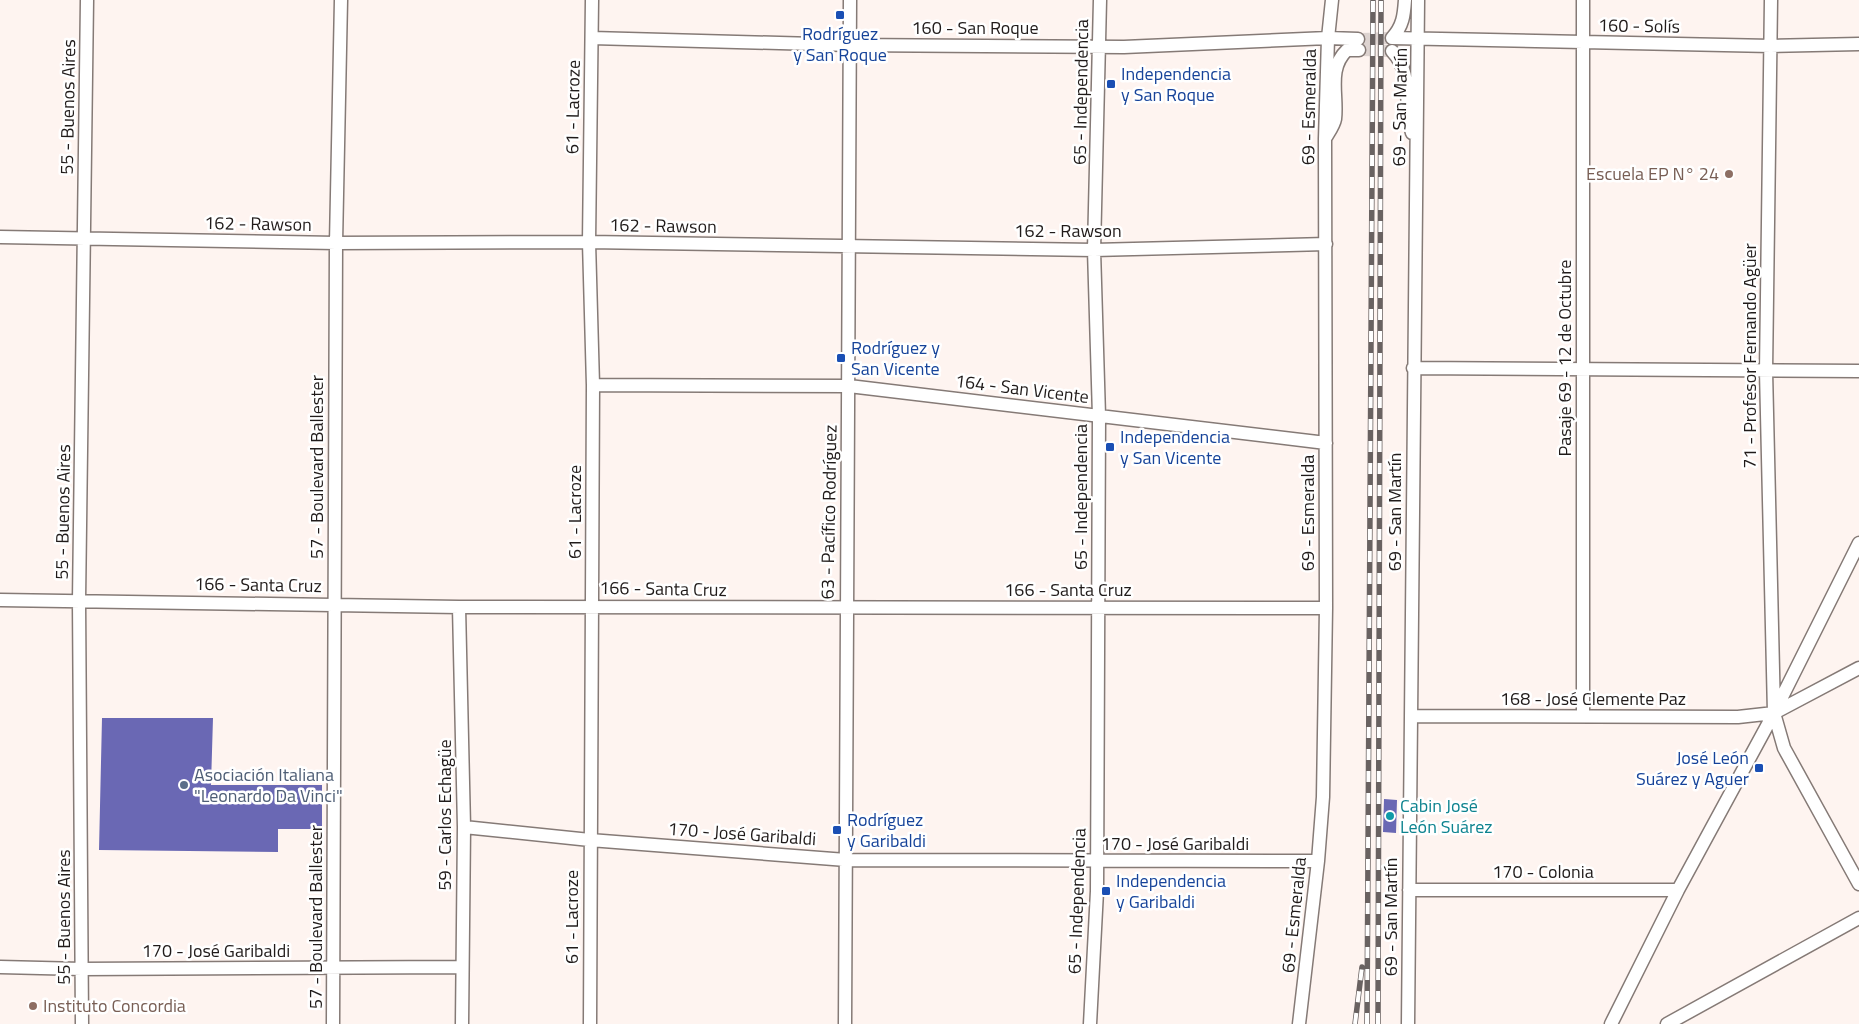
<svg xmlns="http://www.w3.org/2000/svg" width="1859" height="1024" font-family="'Titillium Web',sans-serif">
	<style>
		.building { fill: #6a68b4 }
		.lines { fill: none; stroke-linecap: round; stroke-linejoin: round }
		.minor-tunnel { stroke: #ddd3d0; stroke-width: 12; stroke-dasharray: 12 6; stroke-linecap: butt }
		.minor-casing { stroke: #857a76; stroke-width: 15 }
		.minor { stroke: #fff; stroke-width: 12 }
		.rail-casing { stroke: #696261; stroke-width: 5.5 }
		.rail { stroke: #fff; stroke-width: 4; stroke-dasharray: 11; stroke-linecap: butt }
		.transit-dot { fill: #1a4fb4; stroke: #fff; stroke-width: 2 }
		.education-dot { fill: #8d6e63; stroke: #fff; stroke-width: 2 }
		.service-dot { fill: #5c6f8a; stroke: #fff; stroke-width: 2 }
		.culture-dot { fill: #0f9aa8; stroke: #fff; stroke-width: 2 }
		.labels { text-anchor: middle; stroke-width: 5; stroke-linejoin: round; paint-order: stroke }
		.street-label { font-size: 18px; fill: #201b1a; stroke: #fff }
		.transit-label { font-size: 18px; fill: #164399; stroke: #fff; text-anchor: start }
		.education-label { font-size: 18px; fill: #785e54; stroke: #fff; text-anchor: end }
		.service-label { font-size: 18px; fill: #4e5e75; stroke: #fff; text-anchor: start }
		.culture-label { font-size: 18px; fill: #0d838f; stroke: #fff; text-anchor: start }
	</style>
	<rect width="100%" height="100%" fill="#fef4f0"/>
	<path class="building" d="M102,718H213L211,785H322V829H278V852L99,850Z
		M1384,799L1397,800L1396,833L1383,832Z"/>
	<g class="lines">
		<path class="minor-tunnel" d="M1358,39L1392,38
			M1359,50L1392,51"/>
		<g class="minor-casing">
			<path id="minor" d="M1771,0L1766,371L1774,713L1784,748L1859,884
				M592,38L850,45L1124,47L1328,38L1358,39
				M1392,38L1771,46L1859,44
				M1392,38C1403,26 1404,15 1405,0
				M1392,51C1414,74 1403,105 1412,133
				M1326,137C1329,132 1334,125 1335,119C1338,95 1327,69 1347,50H1359
				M0,237L336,243L589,242L1094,250L1326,244
				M1413,368L1859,371
				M593,385L849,386L1326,443
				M0,600L459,607L1326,608
				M459,607L464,827L462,1024
				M1411,716L1738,717L1774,713L1859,668
				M1583,716V0
				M464,827L590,840L846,860L1318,861
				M1409,890H1678
				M0,967L82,969L461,967
				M82,1024L79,601L87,0
				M333,1024L336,243L341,0
				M590,1024L593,385L589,242L592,0
				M845,1024L850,0
				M1090,1024L1097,891L1099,416L1094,250L1100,0
				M1299,1024L1318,861L1323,797L1326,608L1325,139L1328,38L1332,0
				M1408,1024L1418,0
				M1611,1024L1678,890L1774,713L1859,543
				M1667,1024L1859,918"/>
		</g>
		<use href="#minor" class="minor"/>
		<g class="rail-casing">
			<path id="rail" d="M1355,1024L1362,967
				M1367,1024L1373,0
				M1378,1024L1381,0"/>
		</g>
		<use href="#rail" class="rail"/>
	</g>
	<g class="transit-dot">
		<rect x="835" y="10" width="10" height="10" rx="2.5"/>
		<rect x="1106" y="79" width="10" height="10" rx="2.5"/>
		<rect x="836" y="353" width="10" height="10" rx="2.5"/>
		<rect x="1105" y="442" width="10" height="10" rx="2.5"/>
		<rect x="1754" y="763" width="10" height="10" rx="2.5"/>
		<rect x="832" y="825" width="10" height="10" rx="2.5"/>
		<rect x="1101" y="886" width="10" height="10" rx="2.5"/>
	</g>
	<g class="education-dot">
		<circle cx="1729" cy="174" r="5"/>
		<circle cx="33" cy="1006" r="5"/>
	</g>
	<circle class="service-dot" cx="184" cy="785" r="5"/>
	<circle class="culture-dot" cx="1390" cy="816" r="5"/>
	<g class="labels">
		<g class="street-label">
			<text transform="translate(1639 26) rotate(1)" y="6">160 - Solís</text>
			<text x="975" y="34">160 - San Roque</text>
			<text transform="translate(1081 92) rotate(-89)" y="6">65 - Independencia</text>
			<text transform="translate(68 107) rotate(-89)" y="6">55 - Buenos Aires</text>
			<text transform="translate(573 107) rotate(-89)" y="6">61 - Lacroze</text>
			<text transform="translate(1309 107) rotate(-89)" y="6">69 - Esmeralda</text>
			<text transform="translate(1400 107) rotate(-89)" y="6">69 - San Martín</text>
			<text transform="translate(258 224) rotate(1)" y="6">162 - Rawson</text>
			<text transform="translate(663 226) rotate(1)" y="6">162 - Rawson</text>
			<text x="1068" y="237">162 - Rawson</text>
			<text transform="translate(1750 356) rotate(-90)" y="6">71 - Profesor Fernando Agüer</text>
			<text transform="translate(1565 358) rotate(-90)" y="6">Pasaje 69 - 12 de Octubre</text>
			<text transform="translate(1022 389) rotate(7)" y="6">164 - San Vicente</text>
			<text transform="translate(317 467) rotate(-90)" y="6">57 - Boulevard Ballester</text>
			<text transform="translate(1081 497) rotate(-90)" y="6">65 - Independencia</text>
			<text transform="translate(63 512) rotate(-89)" y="6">55 - Buenos Aires</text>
			<text transform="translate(575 512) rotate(-90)" y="6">61 - Lacroze</text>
			<text transform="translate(829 512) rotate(-89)" y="6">63 - Pacífico Rodríguez</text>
			<text transform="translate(1395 512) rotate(-90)" y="6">69 - San Martín</text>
			<text transform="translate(1308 513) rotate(-90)" y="6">69 - Esmeralda</text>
			<text transform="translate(258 585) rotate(1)" y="6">166 - Santa Cruz</text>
			<text transform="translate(663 589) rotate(1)" y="6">166 - Santa Cruz</text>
			<text x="1068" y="596">166 - Santa Cruz</text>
			<text x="1593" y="705">168 - José Clemente Paz</text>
			<text transform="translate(445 815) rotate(-90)" y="6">59 - Carlos Echagüe</text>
			<text transform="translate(742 834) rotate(4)" y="6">170 - José Garibaldi</text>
			<text x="1175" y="850">170 - José Garibaldi</text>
			<text x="1543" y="878">170 - Colonia</text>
			<text transform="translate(1077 901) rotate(-88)" y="6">65 - Independencia</text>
			<text transform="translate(1294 915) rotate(-84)" y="6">69 - Esmeralda</text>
			<text transform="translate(64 917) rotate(-90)" y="6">55 - Buenos Aires</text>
			<text transform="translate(316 917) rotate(-90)" y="6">57 - Boulevard Ballester</text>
			<text transform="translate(572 917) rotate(-90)" y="6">61 - Lacroze</text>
			<text transform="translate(1391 917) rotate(-90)" y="6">69 - San Martín</text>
			<text x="216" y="957">170 - José Garibaldi</text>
		</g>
		<g class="transit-label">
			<text x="840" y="40" text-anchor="middle">Rodríguez<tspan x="840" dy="21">y San Roque</tspan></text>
			<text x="1121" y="80">Independencia<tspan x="1121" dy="21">y San Roque</tspan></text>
			<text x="851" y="354">Rodríguez y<tspan x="851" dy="21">San Vicente</tspan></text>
			<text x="1120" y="443">Independencia<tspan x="1120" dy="21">y San Vicente</tspan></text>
			<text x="1749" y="764" text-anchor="end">José León<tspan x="1749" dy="21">Suárez y Aguer</tspan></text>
			<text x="847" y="826">Rodríguez<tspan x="847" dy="21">y Garibaldi</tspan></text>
			<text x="1116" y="887">Independencia<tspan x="1116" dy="21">y Garibaldi</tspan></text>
		</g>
		<g class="education-label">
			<text x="1719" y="180">Escuela EP N° 24</text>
			<text x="43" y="1012" text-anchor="start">Instituto Concordia</text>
		</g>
		<g class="service-label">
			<text x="194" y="781">Asociación Italiana<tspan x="194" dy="21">"Leonardo Da Vinci"</tspan></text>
		</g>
		<g class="culture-label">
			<text x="1400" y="812">Cabin José<tspan x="1400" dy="21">León Suárez</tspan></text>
		</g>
	</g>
</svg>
